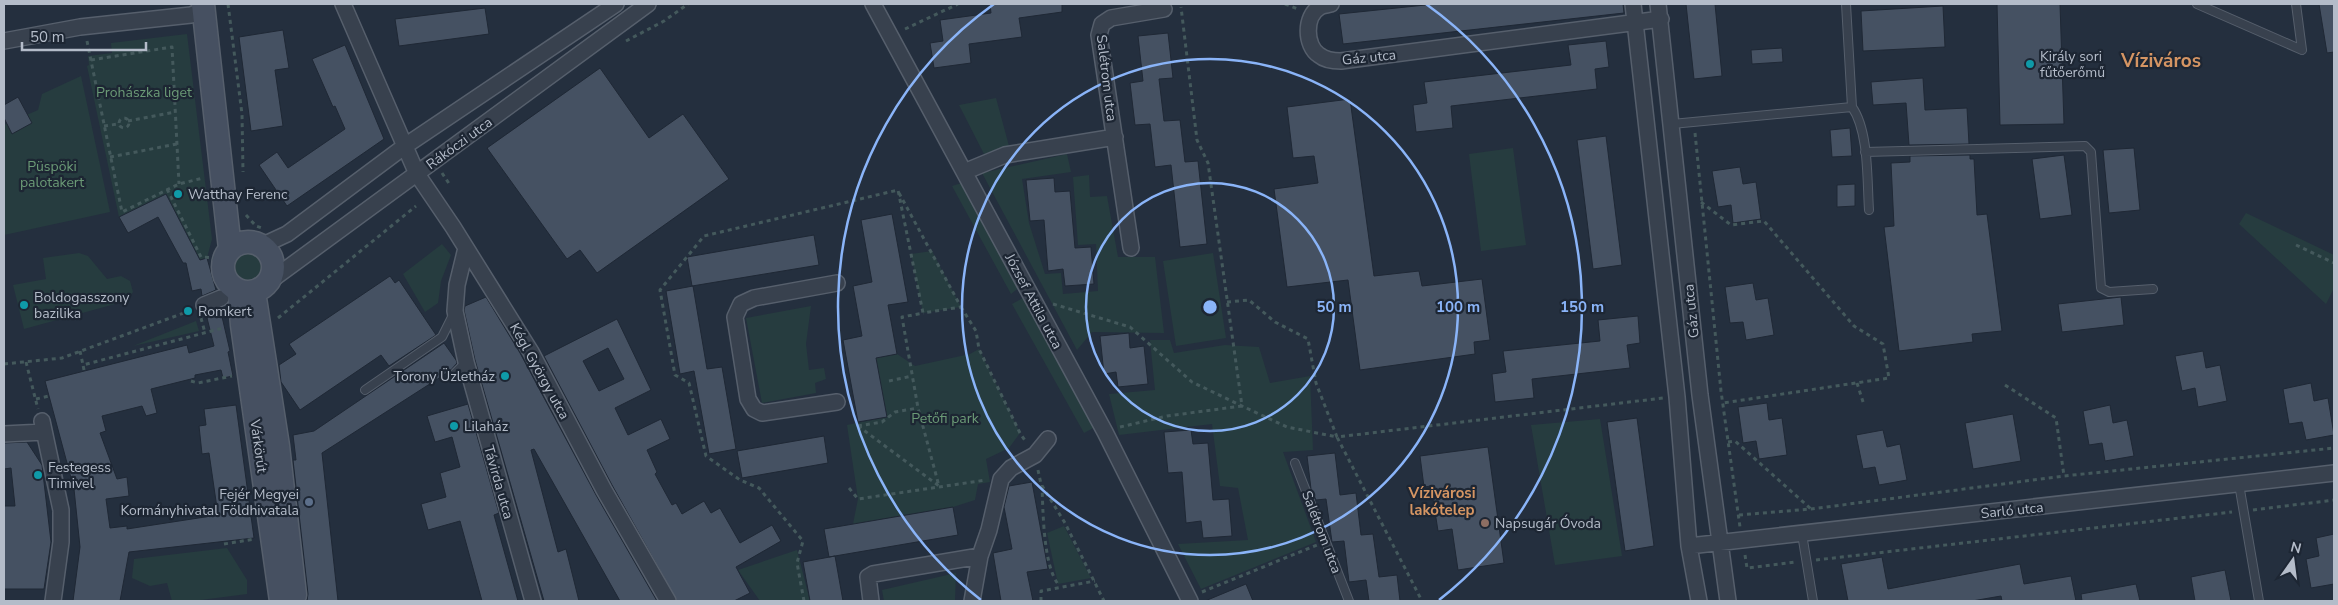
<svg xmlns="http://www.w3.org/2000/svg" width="2338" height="605" font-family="'Nunito Sans',sans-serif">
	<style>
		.green { fill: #263c3f }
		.building { fill: #455162; stroke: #1f2835; fill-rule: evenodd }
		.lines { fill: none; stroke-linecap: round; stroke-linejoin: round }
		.lane-casing { stroke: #565f6c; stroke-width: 10 }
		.street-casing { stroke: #565f6c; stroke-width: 18 }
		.secondary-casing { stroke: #565f6c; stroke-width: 25 }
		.path { stroke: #44595c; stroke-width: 3; stroke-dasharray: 4 4; stroke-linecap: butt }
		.lane { stroke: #38414e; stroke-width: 8 }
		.street { stroke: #38414e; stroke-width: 15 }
		.secondary { stroke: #465061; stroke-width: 22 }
		.ring { fill: none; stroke: #8ab4f8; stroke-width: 2.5 }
		.culture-dot { fill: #0f9aa8; stroke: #1d2633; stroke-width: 2 }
		.service-dot { fill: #5c6f8a; stroke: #1d2633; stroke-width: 2 }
		.education-dot { fill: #8d6e63; stroke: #1d2633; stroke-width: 2 }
		.labels { text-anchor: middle; stroke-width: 4.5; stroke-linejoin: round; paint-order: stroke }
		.poi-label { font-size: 14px; fill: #b4bcc9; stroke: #1d2633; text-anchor: start }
		.street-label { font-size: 14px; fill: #b4bcc9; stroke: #1d2633 }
		.park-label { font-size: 14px; fill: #6b9a76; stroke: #1d2633 }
		.neighbourhood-label { font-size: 15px; font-weight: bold; fill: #d59563; stroke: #1d2633 }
		.district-label { font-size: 19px; font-weight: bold; fill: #d59563; stroke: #1d2633 }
		.centre { fill: #8ab4f8; stroke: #1d2633; stroke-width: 2.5 }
		.ring-label { font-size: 15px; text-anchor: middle; font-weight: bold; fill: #8ab4f8; stroke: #1d2633; stroke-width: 4.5; stroke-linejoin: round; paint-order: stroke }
	</style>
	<rect width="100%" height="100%" fill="#242f3e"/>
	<path class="green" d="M187,34L212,239L207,258L200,260L166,194L119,217L87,66L89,65L88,56L112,53L111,43Z
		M81,76L110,212L4,235V125L38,110L42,94Z
		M996,98L1009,146L984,154L959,105Z
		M1513,148L1526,245L1481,251L1469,154Z
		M1067,154L1071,172L1022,179L1029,223L1045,274L1061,273L1063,294L1098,291L1096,244L1078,245L1073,177L1089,175L1090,197L1107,196L1118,257H1155L1164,333L1092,332L1077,350L982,173Z
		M965,182L1021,286L1011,294L952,186Z
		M2246,213L2334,255V288L2326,304L2239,224Z
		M442,244L451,255L441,281L438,303L425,312L403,274Z
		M227 267a21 21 0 1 1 42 0a21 21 0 1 1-42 0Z
		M932,251L961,307L923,313L911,254Z
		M79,253L88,256L107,279L121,276L130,281L133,292L126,301L24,329L13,285L46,279L43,258Z
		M1213,253L1226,338L1176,346L1163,261Z
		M1027,296L1097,426L1084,433L1012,304Z
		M811,306L806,344L809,370L824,368L826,379L815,383L816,393L762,403L746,318Z
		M196,321L199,331L133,346Z
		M1150,340H1170L1174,353L1225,345L1259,347L1270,383L1310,376L1313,450L1283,452L1316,542L1201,589L1178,544L1248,540L1238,488L1220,486L1212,424L1119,435L1109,394L1155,390Z
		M979,349L1020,433L1009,448L986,459L990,482L978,484L975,500L953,507L853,524L858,499L847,425L887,417L876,358L897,354L915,366L970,354Z
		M1600,419L1622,556L1555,565L1531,425Z
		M1064,526L1091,578L1058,584L1047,533Z
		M227,548L247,580V594L193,601H172L167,583L150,586L132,578L134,559Z
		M797,550L810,601H760L738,570Z
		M956,573L955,601H884L882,590Z"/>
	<path class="building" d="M990,4H1062V12L1019,18L1022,37L969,44L971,63L934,68L930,43L943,41L940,20L991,13Z
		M1435,4H1623L1624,13L1343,44L1339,14Z
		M1686,4H1715L1722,76L1694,79Z
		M1997,4H2060L2064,124L2000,125Z
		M2319,4H2334V52L2327,53Z
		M1943,6L1945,47L1863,51L1861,11Z
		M485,8L489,34L399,46L395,19Z
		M283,30L289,68L275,70L283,126L251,131L239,37Z
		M1168,33L1173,78L1159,79L1164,121L1180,120L1185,162L1198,161L1207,244L1180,247L1171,165L1155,167L1150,124L1135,125L1130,83L1143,81L1138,36Z
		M1606,41L1609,67L1595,69L1597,89L1451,106L1453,128L1416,132L1413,105L1427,103L1424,82L1571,65L1568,45Z
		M345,45L384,139L287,206L259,165L277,152L288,168L345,129L335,106L333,107L312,59Z
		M1782,48L1783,62L1752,64L1751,50Z
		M600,68L649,138L683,114L729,179L597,273L580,250L567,259L487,148Z
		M1923,78L1925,110L1967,108L1969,144L1909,145L1906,103L1873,105L1871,82Z
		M18,97L32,123L12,134L4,118V105Z
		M1350,99L1374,276L1419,271L1422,286L1482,279L1490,340L1474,342L1475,354L1360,370L1348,280L1287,287L1274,189L1318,183L1314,156L1293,158L1287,107Z
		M1850,128L1852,156L1832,157L1830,130Z
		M1606,136L1622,265L1593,269L1577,140Z
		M2134,148L2140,210L2109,213L2103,150Z
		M1970,155V159H1974L1977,215L1987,214L2002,331L1972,334L1973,342L1899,351L1884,227L1894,226L1891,163L1910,162V156Z
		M2064,155L2072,215L2040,219L2032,159Z
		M1740,167L1743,184L1756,182L1761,219L1733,223L1731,205L1718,207L1712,171Z
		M1054,178L1055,192L1070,191L1075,248L1091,247L1094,284L1065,286L1063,269L1048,271L1044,220L1030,221L1026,180Z
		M1855,184V206L1837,207V185Z
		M166,194L200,260L207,258L216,290L202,296L201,289L192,291L186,263H183L158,217L128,233L119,217Z
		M892,214L908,302L888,305L897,354L876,358L887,417L858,422L843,340L862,336L853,286L872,282L861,220Z
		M814,235L819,265L692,286L687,257Z
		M390,276L395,283L399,280L436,335L389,366L381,355L300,410L281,382L279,365L296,354L289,344Z
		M1753,283L1756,300L1768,298L1774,335L1746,340L1743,322L1730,323L1725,287Z
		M693,286L707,369L722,367L736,449L709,454L694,371L680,374L666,291Z
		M486,297L520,353L596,495L657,601H620L534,449L531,450L558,552L566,549L579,601H544L475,360L464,310L465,306Z
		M2121,297L2124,325L2062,332L2058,304Z
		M220,308L230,351L228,352L233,376L223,378L221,370L195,375V378L151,389L157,413L146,416L142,406L102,416L106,431L100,433L117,479L127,477L129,496L106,499L110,528L127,526V529L218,515L209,453L202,454L199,426L206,425L204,409L236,405L254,538L129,552L120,601H73L80,547L74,489L45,381L187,345L189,353L214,346L206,314Z
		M1638,316L1640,343L1627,345L1630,368L1532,379L1534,398L1495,402L1492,374L1506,372L1503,351L1600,341L1598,320Z
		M617,319L651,390L615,408L628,435L661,419L670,439L647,450L657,472L655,474L672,505L676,503L682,514L704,501L711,513L720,508L740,543L772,525L781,541L736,567L750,593L734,601H677L612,485L544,356ZM608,348L624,379L599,391L583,361Z
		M1129,333L1130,348L1144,346L1148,384L1118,387L1116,372L1104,374L1100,336Z
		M444,343L456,360L457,363L450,371L322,453L338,601H307L308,594L293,460H296L293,435L314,431Z
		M2203,351L2206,368L2220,365L2227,401L2198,407L2195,388L2182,391L2175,356Z
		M2311,383L2314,401L2328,398L2334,435L2306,440L2302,422L2289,424L2283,389Z
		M1767,403L1769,420L1782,418L1787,455L1759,459L1756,441L1743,443L1738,407Z
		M468,404L499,513L494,515L518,601H482L460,521L428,530L421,504L446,497L440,473L460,467L452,437L435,442L427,416Z
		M2110,405L2113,423L2127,420L2134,456L2105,461L2102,443L2089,445L2083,411Z
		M2013,414L2021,461L1973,469L1965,423Z
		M1637,418L1654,546L1625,551L1607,422Z
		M1191,430L1193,444L1208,443L1213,500L1229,499L1232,536L1203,538L1201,521L1186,523L1182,472L1168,473L1164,432Z
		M1883,430L1887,447L1900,444L1907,480L1879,485L1875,467L1863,469L1856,435Z
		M824,436L828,463L742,478L737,451Z
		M27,442L42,465L51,542L44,589H4V506H15L11,468L4,469V443Z
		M1488,447L1504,563L1458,570L1452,529L1438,531L1431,486L1424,487L1420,456Z
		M1335,453L1340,495L1356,493L1361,535L1373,534L1379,577L1397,575L1400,601H1369L1366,580L1349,582L1344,541L1332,542L1326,499L1316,500L1311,489L1307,456Z
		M1032,482L1048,569L1027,572L1033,601H1001L993,553L1012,549L1004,507L1009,486Z
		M953,507L958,535L829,557L824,529Z
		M2334,534V584L2311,588L2306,559L2319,556L2316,538Z
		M835,556L843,601H810L803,562Z
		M1882,557L1888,589L2020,564L2024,584L2071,576L2076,601H2002L2001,596L1972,601H1848L1841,564Z
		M2225,570L2231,601H2195L2191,577Z
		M1246,584L1253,601H1205Z
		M2136,584L2140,601H2082L2081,594Z"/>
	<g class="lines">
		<g class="lane-casing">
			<path id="lane" d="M1846,4L1852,107C1869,131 1867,180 1869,210
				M2197,4L2302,50
				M2296,4L2302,50
				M1672,124L1852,107
				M1865,152L2085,146L2091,152L2101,288L2109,292L2153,289
				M455,373L466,362
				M365,390L442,337L454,313
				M1295,463L1349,601
				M2239,484L2259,601
				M1802,534L1813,601"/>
		</g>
		<g class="street-casing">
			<path id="street" d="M343,4L417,174L453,227L531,352L604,490L668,601
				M873,4L1105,432L1190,601
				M1331,4C1328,5 1323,5 1320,7C1304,16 1305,46 1319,55C1325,60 1334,61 1341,61L1661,19
				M1633,4L1677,397L1689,546L1699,601
				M1658,4L1700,395L1728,601
				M4,41L80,27L191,15L204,10
				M964,172L1005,155L1115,137
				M261,246L287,234L405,146L616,4
				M466,248L457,285L455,311L466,362L533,601
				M1131,248L1099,35L1102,24L1111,18L1164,9
				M270,281L648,4
				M204,305L221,298
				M837,402L762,413L754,409L748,399L735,317L741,304L754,298L837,283
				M42,421L61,510V542L53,601
				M4,434L44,432
				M1689,546L2334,473
				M871,601L868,577L873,574L980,556
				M972,601L980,556L989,530L1001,479L1011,468L1035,455L1048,439"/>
		</g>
		<g class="secondary-casing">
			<path id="secondary" d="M203,4L230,249
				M223 267a25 25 0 1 1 50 0a25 25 0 1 1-50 0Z
				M239,291L242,325L281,601
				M254,292L278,446L295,595"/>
		</g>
		<path class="path" d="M228,4L242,114L243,172
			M1285,4L1298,9
			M905,29L958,4
			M87,41L122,212L179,184L203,178
			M626,41L664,21L688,4
			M91,60L172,47L179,184
			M119 123a5 5 0 1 1 10 0a5 5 0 1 1-10 0Z
			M128,121L175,112
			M104,126L118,124
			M1695,133L1721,391L1740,527
			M110,157L177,144
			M442,173L450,185
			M167,189L201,257L214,258
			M899,193L961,307L923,313
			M1701,202L1731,225L1764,221L1854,326L1883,344L1889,378L1723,403
			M246,215L256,226L262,228
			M2296,245L2334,263
			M214,259L219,285
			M1227,302L1249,300L1275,322L1308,339L1316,383L1337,437L1663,398
			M1053,304L1130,327L1192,382L1242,406L1287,427L1337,437L1422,601
			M961,307L976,331L979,349L1020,433L1026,442
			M201,318L205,333
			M278,318L416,206
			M80,351L83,365
			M26,362L38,409
			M4,364L62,358L192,310
			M84,370L83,365L223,328
			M191,381L198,383L232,376
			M889,381L912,376
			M1857,383L1864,405
			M2005,385L2056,418L2064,476
			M36,399L49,396
			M858,426L939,486
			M858,426L882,422L895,412L918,408
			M1120,427L1167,416L1242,406L1208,163L1197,140L1181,7
			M1728,442L1735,441L1811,509
			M1038,470L1041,484L1065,523L1104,601
			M1042,485C1043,510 1043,564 1058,584
			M849,488L858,499L986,480
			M2253,510L2334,500
			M1739,515L1811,509L2064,476L2334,448
			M224,544L255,539
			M1745,555L1747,568L1795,562
			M1816,560L2232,512
			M1202,592L1317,545
			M804,601L797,563L803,541L759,488L740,480L706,456L689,383L675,375L660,290L704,236L898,190L923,313L902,317L918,408L939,486
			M1041,601V591L1095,581"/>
		<use href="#lane" class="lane"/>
		<use href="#street" class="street"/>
		<use href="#secondary" class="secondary"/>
	</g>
	<g class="ring">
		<circle cx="1210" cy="307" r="124"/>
		<circle cx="1210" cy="307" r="248"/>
		<path d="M981 600A372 372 0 0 1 994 4M1426 4A372 372 0 0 1 1439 600"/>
	</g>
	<g class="culture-dot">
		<circle cx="2030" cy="64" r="5"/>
		<circle cx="178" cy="194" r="5"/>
		<circle cx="24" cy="305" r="5"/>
		<circle cx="188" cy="311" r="5"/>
		<circle cx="505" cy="376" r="5"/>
		<circle cx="454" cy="426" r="5"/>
		<circle cx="38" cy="475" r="5"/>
	</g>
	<circle class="service-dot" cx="309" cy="502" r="5"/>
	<circle class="education-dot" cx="1485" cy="523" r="5"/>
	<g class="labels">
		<g class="poi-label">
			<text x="2040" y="61">Király sori<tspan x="2040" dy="16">fűtőerőmű</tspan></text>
			<text x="188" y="199">Watthay Ferenc</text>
			<text x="34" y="302">Boldogasszony<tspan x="34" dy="16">bazilika</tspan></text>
			<text x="198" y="316">Romkert</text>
			<text x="495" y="381" text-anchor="end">Torony Üzletház</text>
			<text x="464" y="431">Lilaház</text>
			<text x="48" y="472">Festegess<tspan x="48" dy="16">Timivel</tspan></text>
			<text x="299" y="499" text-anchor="end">Fejér Megyei<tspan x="299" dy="16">Kormányhivatal Földhivatala</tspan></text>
			<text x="1495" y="528">Napsugár Óvoda</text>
		</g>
		<g class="street-label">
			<text transform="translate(1369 57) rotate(-6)" y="5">Gáz utca</text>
			<text transform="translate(1107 78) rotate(83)" y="5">Salétrom utca</text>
			<text transform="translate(459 143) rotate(-36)" y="5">Rákóczi utca</text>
			<text transform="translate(1034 301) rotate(62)" y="5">József Attila utca</text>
			<text transform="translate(1691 311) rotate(-96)" y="5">Gáz utca</text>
			<text transform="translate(540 371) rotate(61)" y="5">Kégl György utca</text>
			<text transform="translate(259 446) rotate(82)" y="5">Várkörút</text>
			<text transform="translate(499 482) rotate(74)" y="5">Távirda utca</text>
			<text transform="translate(2012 510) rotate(-6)" y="5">Sarló utca</text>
			<text transform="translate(1322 532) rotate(69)" y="5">Salétrom utca</text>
		</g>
		<g class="park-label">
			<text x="144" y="97">Prohászka liget</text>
			<text x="52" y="171">Püspöki<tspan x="52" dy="16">palotakert</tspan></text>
			<text x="945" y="423">Petőfi park</text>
		</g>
		<g class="neighbourhood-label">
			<text x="1442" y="498">Vízivárosi<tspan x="1442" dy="17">lakótelep</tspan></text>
		</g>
		<g class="district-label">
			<text x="2161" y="67">Víziváros</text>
		</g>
	</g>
	<circle cx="1210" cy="307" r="8" class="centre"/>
	<g class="ring-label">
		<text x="1334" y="312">50 m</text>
		<text x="1458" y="312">100 m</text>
		<text x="1582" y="312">150 m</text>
	</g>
	<rect width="2338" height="605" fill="none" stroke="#b4bcc9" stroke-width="10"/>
	<g transform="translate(2293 560) rotate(14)" stroke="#1d2633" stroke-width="4" paint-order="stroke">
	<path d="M0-4L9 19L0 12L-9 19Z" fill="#b4bcc9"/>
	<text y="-8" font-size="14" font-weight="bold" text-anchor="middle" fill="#b4bcc9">N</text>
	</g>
	<path d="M22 42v8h124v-8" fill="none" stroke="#b4bcc9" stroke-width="2.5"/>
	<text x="30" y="42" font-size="15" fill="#b4bcc9" stroke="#1d2633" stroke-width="4" paint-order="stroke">50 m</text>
</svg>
